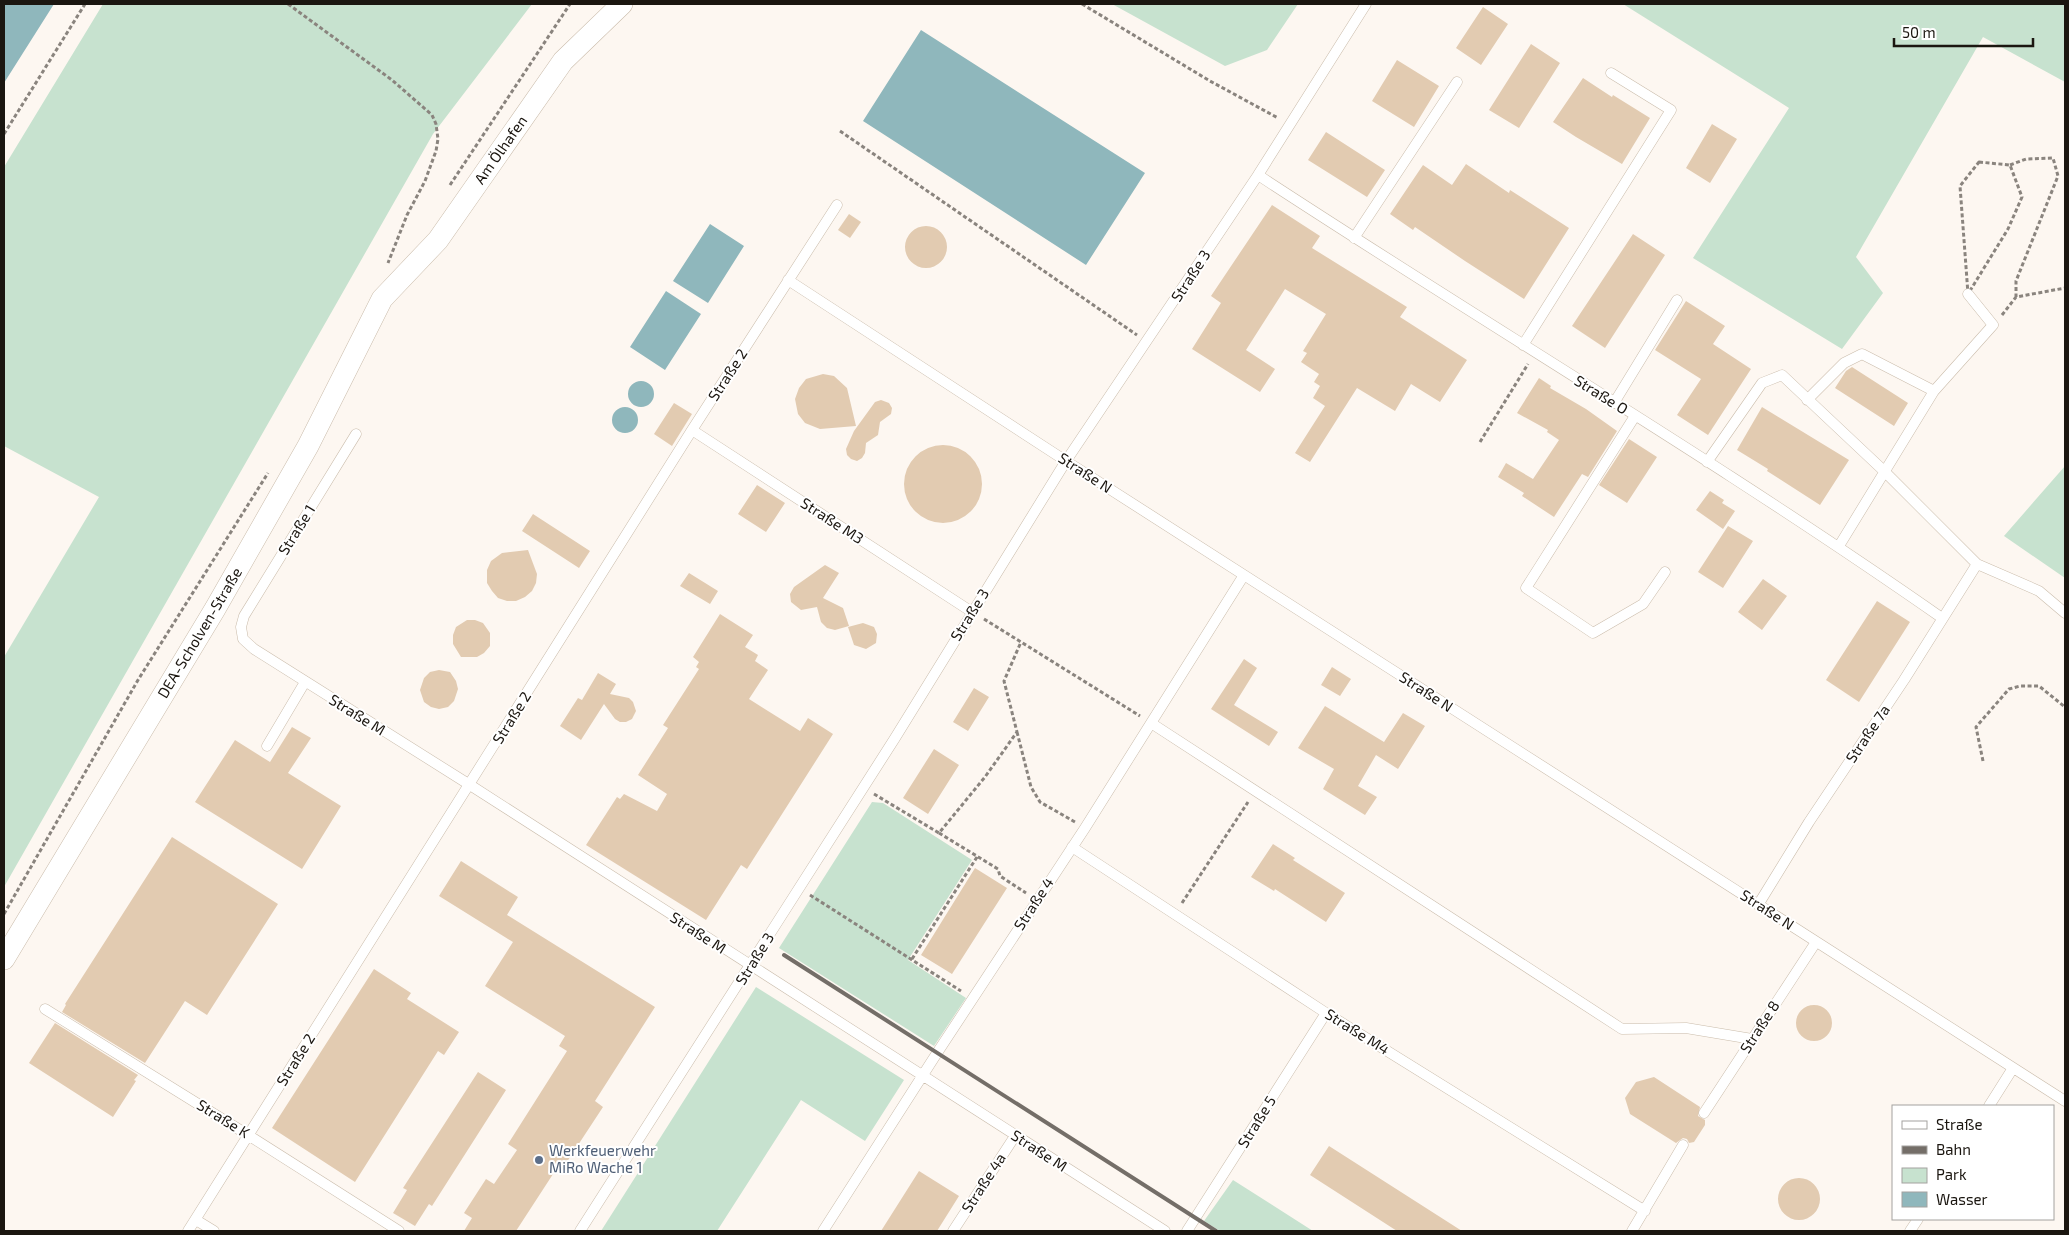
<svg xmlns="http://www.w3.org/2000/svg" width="2069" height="1235" font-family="'Exo 2',sans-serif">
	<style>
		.green { fill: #c7e2cf }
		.water { fill: #8fb7bc }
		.building { fill: #e2cbb1 }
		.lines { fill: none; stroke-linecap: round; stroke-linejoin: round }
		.service-casing { stroke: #cabcab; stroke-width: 11 }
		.minor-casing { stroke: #cabcab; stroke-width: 22 }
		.path { stroke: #8a847e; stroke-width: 3; stroke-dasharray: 4 2.5; stroke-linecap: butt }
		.service { stroke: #fff; stroke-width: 10 }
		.minor { stroke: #fff; stroke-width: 21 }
		.rail { stroke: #746e68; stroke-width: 4 }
		.service-dot { fill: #5c6f8a; stroke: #fff; stroke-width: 2 }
		.labels { text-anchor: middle; stroke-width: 4; stroke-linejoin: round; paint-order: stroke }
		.street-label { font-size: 15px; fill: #1b1610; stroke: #fff }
		.service-label { font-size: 15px; fill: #4e5e75; stroke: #fff; text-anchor: start }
	</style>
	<rect width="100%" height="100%" fill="#fdf7f1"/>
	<path class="green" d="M103,4H532L433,134L4,887V657L99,497L4,446V167Z
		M1112,4H1298L1267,50L1225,66Z
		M1623,4H2065V82L1983,37L1856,257L1883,293L1842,349L1693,258L1789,108Z
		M2065,466V578L2004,536Z
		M872,802L883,803L972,860L908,960L966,998L934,1046L779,948Z
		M756,987L904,1080L865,1141L801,1100L717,1231H601Z
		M1233,1180L1313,1231H1220L1204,1221Z"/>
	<path class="water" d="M4,4H54L4,83Z
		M921,30L1145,173L1086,265L863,121Z
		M710,224L744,246L708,303L673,281Z
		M666,291L701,314L665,370L630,347Z
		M628 394a13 13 0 1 1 26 0a13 13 0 1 1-26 0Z
		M612 420a13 13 0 1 1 26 0a13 13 0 1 1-26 0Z"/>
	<path class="building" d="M1483,7L1508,24L1481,65L1456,48Z
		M1531,44L1560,63L1519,128L1489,110Z
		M1397,60L1439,86L1414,127L1372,101Z
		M1583,78L1612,97L1613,95L1650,118L1622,164L1576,137L1553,122Z
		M1712,124L1737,139L1710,183L1686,168Z
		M1326,132L1385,170L1367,197L1308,160Z
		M1466,164L1509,193L1510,190L1569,228L1524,299L1465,261L1415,227L1413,230L1390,214L1423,165L1452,185Z
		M1272,205L1320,236L1312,248L1407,307L1400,317L1467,360L1440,402L1411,384L1395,411L1357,388L1310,462L1295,453L1325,406L1313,398L1320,386L1314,382L1319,374L1301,362L1307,353L1303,351L1326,314L1285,289L1246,350L1275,369L1260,392L1192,349L1221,303L1211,296Z
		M849,214L861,222L850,238L838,230Z
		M905 247a21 21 0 1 1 42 0a21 21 0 1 1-42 0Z
		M1633,234L1665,255L1605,348L1572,326Z
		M1686,301L1725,326L1713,344L1751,369L1708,435L1677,415L1701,379L1655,350Z
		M1852,367L1908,403L1894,426L1835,388L1846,371Z
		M823,374L834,376L847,388L856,426L820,429L805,423L798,414L795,399L799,388L806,379Z
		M1539,378L1551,386L1550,388L1586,409L1617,431L1588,477L1582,474L1554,517L1522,496L1524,493L1498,477L1506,463L1533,479L1559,440L1547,432L1548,430L1517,413Z
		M881,400L889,403L892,408L891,414L880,422L878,435L866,443L865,453L862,458L857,461L851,459L847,455L846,449L854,431L875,402Z
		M674,403L692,414L672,446L654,434Z
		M1762,407L1849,460L1820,505L1767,471L1768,469L1737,450Z
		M1629,439L1657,457L1627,503L1599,485Z
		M904 484a39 39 0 1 1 78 0a39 39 0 1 1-78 0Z
		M757,485L785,503L766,532L738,514Z
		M1710,491L1724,500L1722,503L1735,511L1723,529L1696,510Z
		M533,514L590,551L579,568L522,531Z
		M1728,526L1753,541L1723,588L1698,572Z
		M528,550L537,574L536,583L532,591L525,597L516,601H507L498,598L492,591L487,583V570L491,561L502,553Z
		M825,565L839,573L823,598L843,608L849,626L835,630L827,628L821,622L817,607L801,610L791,602L790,594L794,587Z
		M689,573L718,591L710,604L680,586Z
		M1763,579L1787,596L1762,630L1738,612Z
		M1877,601L1910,622L1859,702L1826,680Z
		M720,614L753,635L745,647L758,655L755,661L768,670L749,699L800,731L808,718L833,734L747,869L741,865L706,920L586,845L617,797L620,799L624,794L657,811L667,794L638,775L668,728L663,725L699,669L696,667L699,662L693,657Z
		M467,620H475L483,623L490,633V646L484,653L477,657H461L453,644V635L456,627Z
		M863,623L874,627L877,634L876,643L866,649L854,645L848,627Z
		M1244,659L1257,668L1234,705L1278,732L1269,746L1211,709Z
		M1332,667L1351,679L1340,696L1321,685Z
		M439,670L450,672L456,681L458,689L454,701L448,707L439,709L431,707L424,702L420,690L424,678L430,672Z
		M598,673L616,684L610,694L629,698L633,702L636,711L632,719L626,722H620L615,719L604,704L581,740L560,726L578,698L582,700Z
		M974,688L989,697L968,731L953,722Z
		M1325,706L1384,742L1403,713L1425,726L1398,769L1376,755L1358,786L1377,797L1365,815L1323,789L1334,769L1298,748Z
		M292,727L311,738L288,773L341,806L302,869L195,802L235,740L270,762Z
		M934,749L959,765L928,814L903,798Z
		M172,837L278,904L207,1015L185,1001L145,1063L62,1012L66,1005L65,1004Z
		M1273,844L1295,858L1293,860L1345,893L1326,922L1275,889L1274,891L1251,877Z
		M461,861L518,897L507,915L655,1007L595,1101L603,1107L559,1174L555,1171L516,1231H464L472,1218L464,1213L486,1179L494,1184L517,1150L508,1144L567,1051L559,1046L565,1036L485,986L513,942L439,896Z
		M975,868L1007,888L952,974L921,955Z
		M374,969L411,993L407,999L459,1032L444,1055L438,1051L355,1182L272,1128Z
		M1796 1023a18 18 0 1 1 36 0a18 18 0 1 1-36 0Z
		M55,1023L138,1075L134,1080L136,1081L113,1117L29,1063Z
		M478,1072L506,1090L432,1206L429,1204L415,1226L393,1213L407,1190L403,1188Z
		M1654,1077L1700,1107L1698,1116L1705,1120V1125L1694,1142L1689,1143L1687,1139L1683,1138L1676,1143L1630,1114L1625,1098L1636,1082Z
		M1329,1146L1462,1231H1397L1310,1175Z
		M919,1171L959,1196L937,1231H881Z
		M1778 1199a21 21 0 1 1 42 0a21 21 0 1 1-42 0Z"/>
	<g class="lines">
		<g class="service-casing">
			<path id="service" d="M1258,175C1485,324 1719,462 1942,618
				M1354,238L1457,82
				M788,280L1066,461L2065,1101
				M1523,345L1671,110L1611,73
				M1807,400L1844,363L1862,354L1934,391
				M1614,403L1677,300
				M1635,416L1526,588L1593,633L1643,604L1665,572
				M692,430L972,612
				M356,434L244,616L241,627L243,639L254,649L470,785L1165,1231
				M1707,462L1762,383L1782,375L1884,471L1977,564L2039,591L2065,613
				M1839,546L1934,391L1993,325L1968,294
				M1151,723L1622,1029L1686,1028L1752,1039
				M267,746L305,682
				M1072,847L1326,1013L1645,1211
				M1758,905L1809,822L1904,680L1977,564
				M45,1009L248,1135L399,1231
				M1989,1106L2013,1068
				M1704,1113L1816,942
				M196,1220L214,1231
				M188,1231L692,430L837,205
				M580,1231L895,738L1066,461L1258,175L1366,4
				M823,1231L937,1053L1085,828L1244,575
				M953,1231L1015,1136
				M1187,1231L1326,1013
				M1632,1231L1683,1145
				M1910,1231L1918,1219"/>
		</g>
		<g class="minor-casing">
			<path id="minor" d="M4,959L215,609L308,446L382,299L438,240L563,61L622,4"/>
		</g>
		<path class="path" d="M288,4L392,80L432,115L436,124L438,139L436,151L425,181L407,215L388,263
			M1082,4L1210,81L1278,118
			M840,131L1137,335
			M4,134L85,4
			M1979,162L2010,165L2022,197L2008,229L1968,294L1960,186Z
			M2010,165L2026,159L2053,158L2058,176L2016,281V297
			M450,185L570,4
			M2002,315L2016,297L2065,288
			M1480,442L1528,364
			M984,619L1140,716
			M1017,732L1031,787L1040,802L1075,822
			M1983,761L1976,727L2009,689L2020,686H2039L2065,707
			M874,794L939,833L985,777L1017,732L1004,681L1021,642
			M939,833L998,869L1000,876L1026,893
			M810,895L961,991
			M1182,903L1248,802
			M4,914L138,680L268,473
			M912,959L977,857"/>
		<use href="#service" class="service"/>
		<use href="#minor" class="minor"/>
		<path class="rail" d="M784,955L1216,1231"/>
	</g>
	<circle class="service-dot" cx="539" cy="1160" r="5"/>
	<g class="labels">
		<g class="street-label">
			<text transform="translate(501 150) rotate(-55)" y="5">Am Ölhafen</text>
			<text transform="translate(1191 276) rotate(-57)" y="5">Straße 3</text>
			<text transform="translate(728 375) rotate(-57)" y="5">Straße 2</text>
			<text transform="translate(1601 395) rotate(32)" y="5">Straße O</text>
			<text transform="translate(1085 473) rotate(33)" y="5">Straße N</text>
			<text transform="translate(832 521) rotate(33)" y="5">Straße M3</text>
			<text transform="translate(297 530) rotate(-58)" y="5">Straße 1</text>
			<text transform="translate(970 615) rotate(-58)" y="5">Straße 3</text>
			<text transform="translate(200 633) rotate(-59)" y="5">DEA-Scholven-Straße</text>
			<text transform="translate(1426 692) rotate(33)" y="5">Straße N</text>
			<text transform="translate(357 715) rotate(32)" y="5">Straße M</text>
			<text transform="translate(512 718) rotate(-58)" y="5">Straße 2</text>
			<text transform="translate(1868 734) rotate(-56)" y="5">Straße 7a</text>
			<text transform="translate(1034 904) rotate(-57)" y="5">Straße 4</text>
			<text transform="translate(1767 910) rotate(33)" y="5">Straße N</text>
			<text transform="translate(698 933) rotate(33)" y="5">Straße M</text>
			<text transform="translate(755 959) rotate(-58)" y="5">Straße 3</text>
			<text transform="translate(1760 1027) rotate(-57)" y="5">Straße 8</text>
			<text transform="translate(1357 1032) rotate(32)" y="5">Straße M4</text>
			<text transform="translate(296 1060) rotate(-58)" y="5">Straße 2</text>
			<text transform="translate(223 1119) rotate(32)" y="5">Straße K</text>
			<text transform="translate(1257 1122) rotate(-58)" y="5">Straße 5</text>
			<text transform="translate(1039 1151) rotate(33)" y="5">Straße M</text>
			<text transform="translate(984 1183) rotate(-57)" y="5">Straße 4a</text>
		</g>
		<g class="service-label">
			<text x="549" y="1156">Werkfeuerwehr<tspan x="549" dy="17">MiRo Wache 1</tspan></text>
		</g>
	</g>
	<rect width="2069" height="1235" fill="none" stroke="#1b1610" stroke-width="10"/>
	<rect x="1892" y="1105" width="162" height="115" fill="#ffffff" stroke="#a4a29f"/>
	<rect x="1902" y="1121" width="25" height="8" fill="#ffffff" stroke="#a4a29f"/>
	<text x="1936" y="1130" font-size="15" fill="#1b1610">Straße</text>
	<rect x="1902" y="1146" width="25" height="8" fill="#746e68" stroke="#a4a29f"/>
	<text x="1936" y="1155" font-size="15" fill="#1b1610">Bahn</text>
	<rect x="1902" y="1168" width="25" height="15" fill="#c7e2cf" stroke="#a4a29f"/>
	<text x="1936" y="1180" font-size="15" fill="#1b1610">Park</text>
	<rect x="1902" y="1192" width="25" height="15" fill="#8fb7bc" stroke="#a4a29f"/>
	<text x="1936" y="1205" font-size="15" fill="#1b1610">Wasser</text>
	<path d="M1894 38v8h139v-8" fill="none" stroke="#1b1610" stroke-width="2.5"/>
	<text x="1902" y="38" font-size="15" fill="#1b1610" stroke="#ffffff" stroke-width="4" paint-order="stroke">50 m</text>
</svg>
